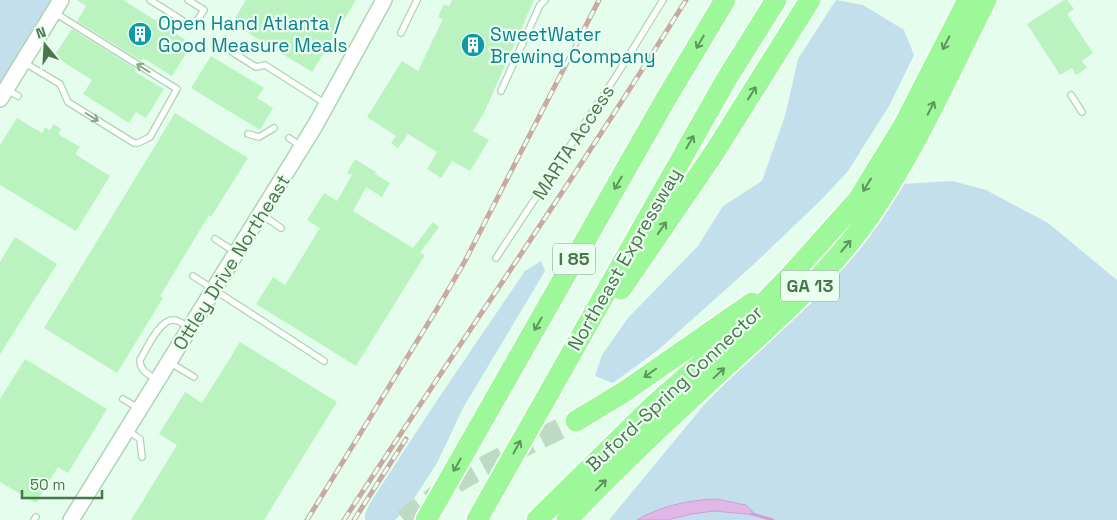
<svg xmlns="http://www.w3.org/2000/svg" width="1117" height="520" font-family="'Space Grotesk',sans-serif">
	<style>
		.green { fill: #c2dfeb }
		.water { fill: #e0b8e7; stroke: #d09ed9 }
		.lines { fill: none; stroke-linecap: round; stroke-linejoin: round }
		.stream { stroke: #d09ed9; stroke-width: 3 }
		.building { fill: #bbf3c0 }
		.motorway-tunnel { stroke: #bddbc4; stroke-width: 21; stroke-dasharray: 21 11; stroke-linecap: butt }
		.service-casing { stroke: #afd4b4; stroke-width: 8 }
		.tertiary-casing { stroke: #afd4b4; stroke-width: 18 }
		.motorway-casing { stroke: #fff; stroke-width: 24 }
		.service { stroke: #fff; stroke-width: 5.5 }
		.tertiary { stroke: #fff; stroke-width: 15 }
		.motorway { stroke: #9df899; stroke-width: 21 }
		.rail-casing { stroke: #c7aba2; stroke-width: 5 }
		.rail { stroke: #ebfff1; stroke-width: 3; stroke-dasharray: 9; stroke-linecap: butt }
		.oneway { stroke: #5e965e }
		.oneway2 { stroke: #89a68a }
		.labels { text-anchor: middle; stroke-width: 4.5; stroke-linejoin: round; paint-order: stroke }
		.shield { fill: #ebfff1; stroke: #7a9f7d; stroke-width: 1 }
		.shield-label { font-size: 18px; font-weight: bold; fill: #49764b }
		.culture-label { font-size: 19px; fill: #0d838f; stroke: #ebfff1; text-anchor: start }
		.street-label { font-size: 19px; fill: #49764b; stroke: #ebfff1 }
	</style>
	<rect width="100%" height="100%" fill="#e4fdec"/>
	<path class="green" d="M0,0H54L0,86Z
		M836,0L863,5L904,30L914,55L889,106L848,171L822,199L753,265L658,350L613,383L595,376L602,355L628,318L698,246L723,206L762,181L785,116L798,59Z
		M952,181L986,190L1048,223L1117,280V520H609L704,405L880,223L902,184Z
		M541,261L545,271L463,408L437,463L413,500L395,520H365V514L370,503L434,405L525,271Z"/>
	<path class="water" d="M716,499L746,505L756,515L714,511L692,514L667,520H637C660,506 689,500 716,499Z"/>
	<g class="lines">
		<path class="stream" d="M752,514L773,520"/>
	</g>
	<path class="building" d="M77,0H123L155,20L164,15L168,17L162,25L192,44L172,76L143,58L141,61L77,21L86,6Z
		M246,0H356L312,72L232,23Z
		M452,0H534L484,113L473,131L489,140L470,171L452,161L441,178L427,169L437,152L408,134L398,148L391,143L396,136L367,117L402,61L418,71L443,19L438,17L444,4L449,7Z
		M1064,0H1067L1074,9L1067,14L1093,53L1082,61L1087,68L1076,75L1072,68L1060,75L1027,24Z
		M72,29L136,69L135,72L164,89L146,118L136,112L129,123L83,94L92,80L54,56Z
		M211,56L264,88L257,98L273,108L260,130L191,88Z
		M175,113L248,158L211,217L209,215L160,296L163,298L117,373L44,328Z
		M17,118L42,133L45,127L50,130L54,124L61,129L58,134L80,147L75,154L110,176L76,231L0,185V145Z
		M355,159L376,172L375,174L390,183L382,197L366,187L353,211L413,248L433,222L439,227L420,253L425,255L356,366L256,304L273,277L285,285L320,228L307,220L324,193L337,201L352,175L347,173Z
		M15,237L57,264L0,354V262Z
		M240,342L337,402L264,520H131L177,445L159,434L185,392L202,403Z
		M25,359L107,409L68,473L58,467L36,503L0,482V399Z"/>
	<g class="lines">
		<path class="motorway-tunnel" d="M404,520C455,477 517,450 576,421"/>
		<g class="service-casing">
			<path id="service" d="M150,0L193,27L204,10L188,0
				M401,33L417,0
				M232,52L256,67L265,65L326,104
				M25,63L60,84L68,102L134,143H138L150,137L177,89L55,13
				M6,89L18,96
				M501,91L540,5L545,0
				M1071,95L1082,112
				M248,134L259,137L274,128
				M289,138L300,146
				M261,214L281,228
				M215,239L235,252
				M496,258L618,73L663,0
				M193,276L324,361
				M169,362L194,377
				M156,379C148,374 140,371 140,360C146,350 160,318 174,320C178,320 185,325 189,327
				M123,399L138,408
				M127,430L140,439L142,457
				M34,520L36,517"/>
		</g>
		<g class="tertiary-casing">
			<path id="tertiary" d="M0,99L61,0
				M71,520L316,124L384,0"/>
		</g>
		<g class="motorway-casing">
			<path id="motorway" d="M621,289L714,153L810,0
				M576,421L624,392L752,303
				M426,520L667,97L725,0
				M477,520L726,80L776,0
				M537,520L653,406L723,345L791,275L858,200L904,125L968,0
				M567,520C617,467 670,418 724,368C772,324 822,280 861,228C912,158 947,77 986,0"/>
		</g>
		<use href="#service" class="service"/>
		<use href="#tertiary" class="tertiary"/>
		<use href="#motorway" class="motorway"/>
		<g class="rail-casing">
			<path id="rail" d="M307,520L440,304L465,261L599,0
				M344,520C457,346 577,176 686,0
				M354,520L406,439"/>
		</g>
		<use href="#rail" class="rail"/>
	</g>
	<defs><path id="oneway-shaft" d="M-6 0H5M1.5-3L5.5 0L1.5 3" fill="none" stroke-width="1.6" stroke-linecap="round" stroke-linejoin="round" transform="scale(1.25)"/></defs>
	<g class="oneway">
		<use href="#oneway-shaft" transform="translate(700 42) rotate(120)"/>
		<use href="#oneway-shaft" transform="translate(946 43) rotate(117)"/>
		<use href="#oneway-shaft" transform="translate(752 93) rotate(-58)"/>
		<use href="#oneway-shaft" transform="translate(931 108) rotate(-63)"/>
		<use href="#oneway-shaft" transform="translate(690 142) rotate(-60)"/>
		<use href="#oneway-shaft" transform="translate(618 183) rotate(120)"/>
		<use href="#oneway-shaft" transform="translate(867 185) rotate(122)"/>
		<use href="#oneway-shaft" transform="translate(662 228) rotate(-55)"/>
		<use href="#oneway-shaft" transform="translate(846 246) rotate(-50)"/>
		<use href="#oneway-shaft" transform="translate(538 324) rotate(120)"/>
		<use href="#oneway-shaft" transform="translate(650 373) rotate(145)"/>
		<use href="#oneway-shaft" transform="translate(719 373) rotate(-43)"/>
		<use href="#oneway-shaft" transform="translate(517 447) rotate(-61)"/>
		<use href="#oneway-shaft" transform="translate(457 465) rotate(120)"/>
		<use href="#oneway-shaft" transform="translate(601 485) rotate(-45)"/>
	</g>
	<g class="oneway2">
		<use href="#oneway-shaft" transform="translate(143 68) rotate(-148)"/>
		<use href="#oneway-shaft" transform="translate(92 117) rotate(32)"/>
	</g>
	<defs>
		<g id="building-disc" transform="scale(1.25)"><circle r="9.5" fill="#0f9aa8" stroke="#ebfff1"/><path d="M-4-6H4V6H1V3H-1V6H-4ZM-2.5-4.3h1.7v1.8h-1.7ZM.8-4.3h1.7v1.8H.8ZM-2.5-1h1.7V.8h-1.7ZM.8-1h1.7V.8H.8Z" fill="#fff"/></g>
	</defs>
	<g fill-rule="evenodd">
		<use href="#building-disc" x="140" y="34"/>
		<use href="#building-disc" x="473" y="45"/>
	</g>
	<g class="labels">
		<g class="shield">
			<rect x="553" y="243.5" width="42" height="31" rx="4"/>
			<rect x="781" y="270.5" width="58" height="31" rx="4"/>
		</g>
		<g class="shield-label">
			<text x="574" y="265">I 85</text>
			<text x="810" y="292">GA 13</text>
		</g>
		<g class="culture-label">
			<text x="158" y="30">Open Hand Atlanta /<tspan x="158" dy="22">Good Measure Meals</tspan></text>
			<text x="490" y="41">SweetWater<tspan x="490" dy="22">Brewing Company</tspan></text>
		</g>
		<g class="street-label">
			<text transform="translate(573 142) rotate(-57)" y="7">MARTA Access</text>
			<text transform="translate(624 259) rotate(-60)" y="7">Northeast Expressway</text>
			<text transform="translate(231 262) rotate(-58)" y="7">Ottley Drive Northeast</text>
			<text transform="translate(674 388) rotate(-43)" y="7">Buford-Spring Connector</text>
		</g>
	</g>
	<g transform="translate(45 45) rotate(342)" stroke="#ebfff1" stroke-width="4" paint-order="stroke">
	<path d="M0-4L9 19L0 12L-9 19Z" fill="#49764b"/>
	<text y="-8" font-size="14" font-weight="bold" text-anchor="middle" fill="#49764b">N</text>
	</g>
	<path d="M22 490v8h80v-8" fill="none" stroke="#49764b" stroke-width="2.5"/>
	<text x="30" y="490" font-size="15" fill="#49764b" stroke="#ebfff1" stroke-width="4" paint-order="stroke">50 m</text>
</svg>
